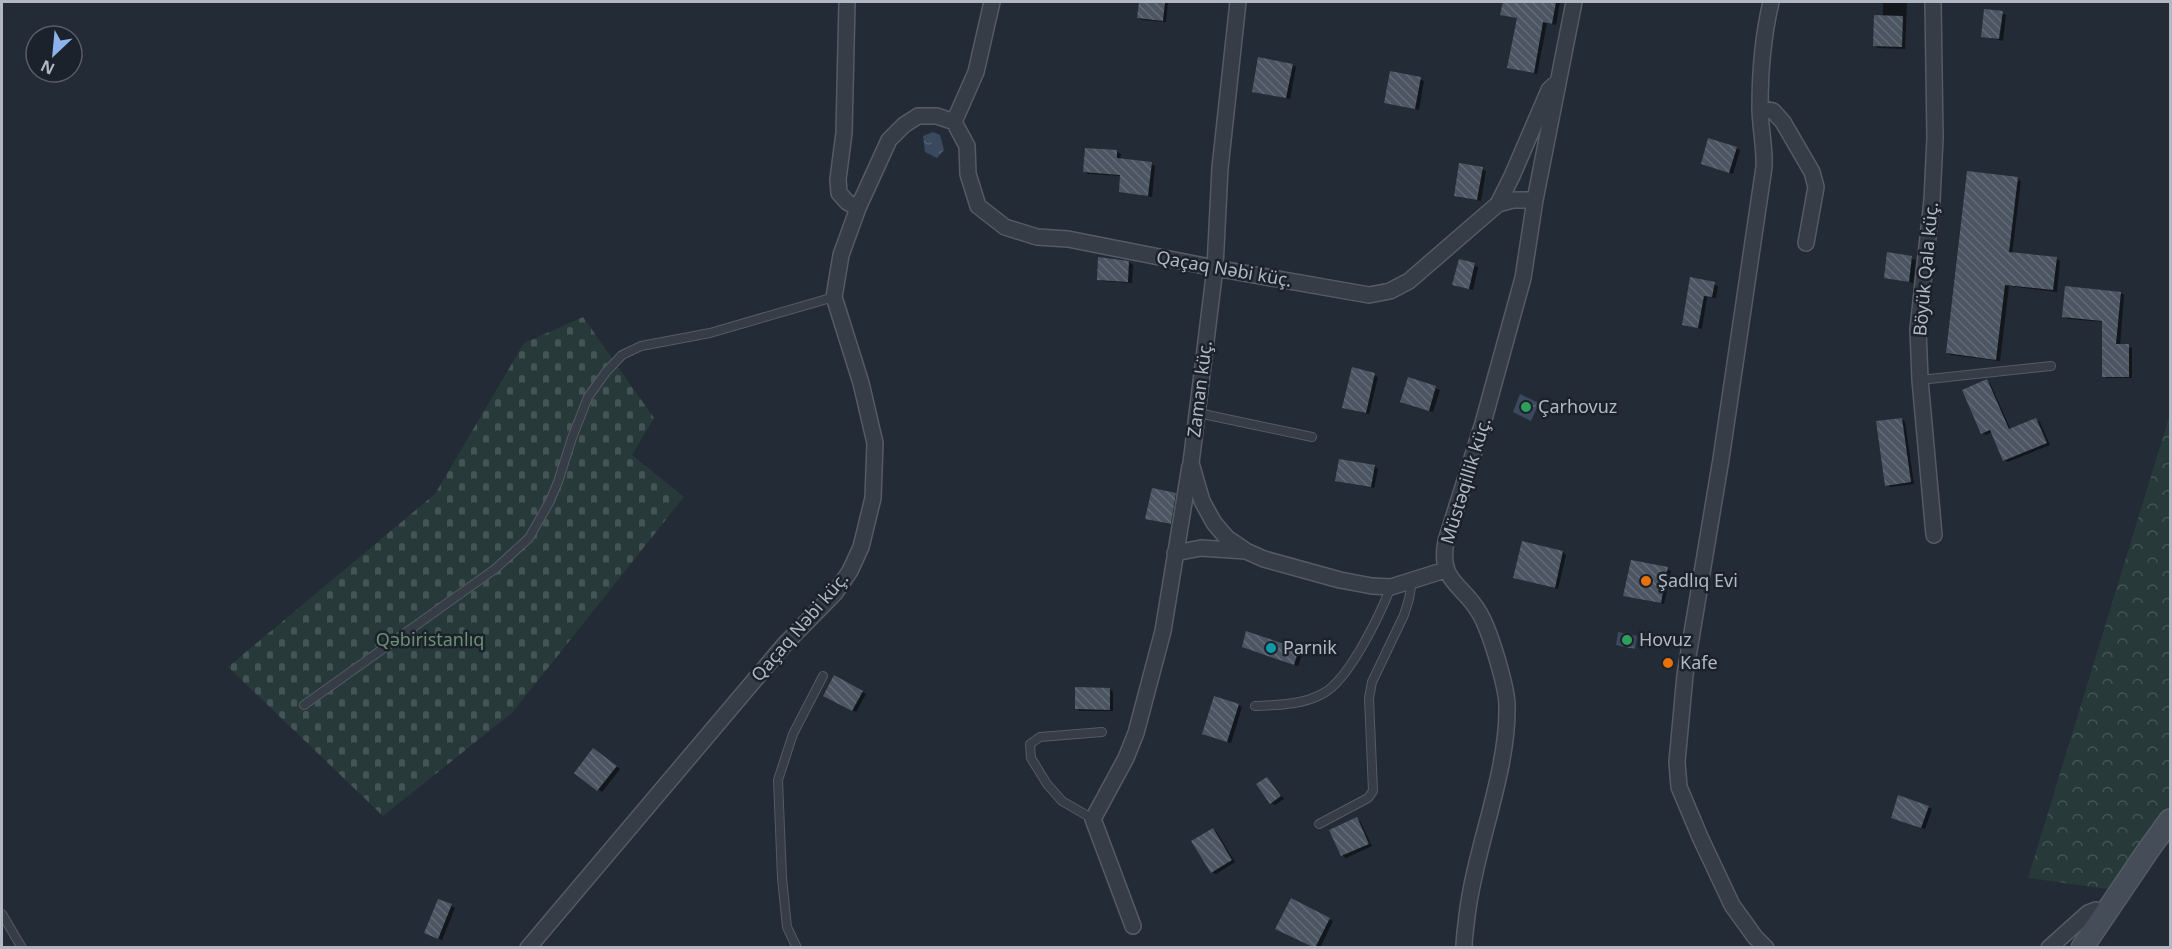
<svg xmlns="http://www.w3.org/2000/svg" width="2172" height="949" font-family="'Noto Sans',sans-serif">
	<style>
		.forest { fill: url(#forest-crowns) }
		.cemetery { fill: url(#cemetery-stones) }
		.water { fill: url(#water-ripples) }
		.shadow { fill: #0007 }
		.building { fill: url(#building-back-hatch) }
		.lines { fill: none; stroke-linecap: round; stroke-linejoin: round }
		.lane-casing { stroke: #545b64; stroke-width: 10 }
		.street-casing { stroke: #545b64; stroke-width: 18 }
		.secondary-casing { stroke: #545b64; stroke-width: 24 }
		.lane { stroke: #363d47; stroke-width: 8 }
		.street { stroke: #363d47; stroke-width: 15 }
		.secondary { stroke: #454d59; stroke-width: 21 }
		.leisure-dot { fill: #2e9e5b; stroke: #1c222b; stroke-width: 2 }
		.food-dot { fill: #e8710a; stroke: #1c222b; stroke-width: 2 }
		.culture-dot { fill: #0f9aa8; stroke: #1c222b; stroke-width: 2 }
		.labels { text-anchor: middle; stroke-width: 5; stroke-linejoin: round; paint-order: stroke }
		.street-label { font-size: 18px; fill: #b1b8c3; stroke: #1c222b }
		.poi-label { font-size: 18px; fill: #b1b8c3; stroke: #1c222b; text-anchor: start }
		.park-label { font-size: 18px; fill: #6b9174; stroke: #1c222b }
	</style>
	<defs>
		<pattern id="forest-crowns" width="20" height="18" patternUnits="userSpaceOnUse" patternTransform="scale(1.5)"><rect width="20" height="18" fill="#283939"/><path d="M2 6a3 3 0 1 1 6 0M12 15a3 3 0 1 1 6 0" fill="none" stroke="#455454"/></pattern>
		<pattern id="cemetery-stones" width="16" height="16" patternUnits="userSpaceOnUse" patternTransform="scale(1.5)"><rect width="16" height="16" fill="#283939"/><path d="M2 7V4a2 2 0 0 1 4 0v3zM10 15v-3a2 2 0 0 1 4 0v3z" fill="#455454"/></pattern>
		<pattern id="water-ripples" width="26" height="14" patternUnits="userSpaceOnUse" patternTransform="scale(1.5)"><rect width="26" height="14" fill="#3a495e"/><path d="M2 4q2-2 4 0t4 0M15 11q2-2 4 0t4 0" fill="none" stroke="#546173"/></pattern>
		<pattern id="building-back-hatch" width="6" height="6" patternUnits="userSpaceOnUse" patternTransform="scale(1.5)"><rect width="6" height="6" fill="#4c5562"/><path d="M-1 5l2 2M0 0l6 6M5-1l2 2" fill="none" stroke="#636b77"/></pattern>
	</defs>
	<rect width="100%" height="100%" fill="#232b36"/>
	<path class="forest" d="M2170,414V807L2108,889L2028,878Z"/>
	<path class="cemetery" d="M583,317L654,418L632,455L684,497L512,713L383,816L228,667L435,494L524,343Z"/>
	<path class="water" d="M933,132L940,135L944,150L937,158L925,152L923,136Z
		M1520,394L1539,403L1531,421L1513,412Z
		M1618,632L1637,636L1635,649L1616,645Z"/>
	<path class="shadow" d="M1140,2H1168L1166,22L1142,20L1139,18Z
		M1504,2H1560L1556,25L1547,23L1537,74L1509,68L1518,18L1502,14Z
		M1883,2H1907L1905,49L1878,48L1874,45L1883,17Z
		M2002,13L2006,15L2003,41L1983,36Z
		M1292,65L1296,67L1290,99L1253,91Z
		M1420,79L1424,81L1419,110L1386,102Z
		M1736,148L1740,150L1733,174L1706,165Z
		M1117,152L1121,154L1120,160L1151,164L1155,166L1152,197L1120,191L1122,176L1088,174L1084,171Z
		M1482,169L1486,171L1481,201L1459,197Z
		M2017,179L2021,181L2012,254L2056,259L2060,261L2057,292L2009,286L2000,361L1951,355L1947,353Z
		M1889,254L1916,260L1913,283L1886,277Z
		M1460,261L1478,267L1473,290L1454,284Z
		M1129,262L1133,265L1132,283L1102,281L1098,279Z
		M1691,279L1718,286L1716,298L1707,297L1702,329L1683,324Z
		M2121,293L2124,295L2120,346L2132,348V378H2107L2104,376V322L2068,319L2064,316Z
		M1353,369L1378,377L1369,414L1347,409Z
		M1409,379L1440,390L1433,412L1402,402Z
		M1987,381L1990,383L2011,430L2036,420L2040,422L2050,445L2008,462L2004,460L1992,432L1986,435L1982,433Z
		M1902,419L1905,422L1914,484L1890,487L1887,485Z
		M1374,466L1378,469L1374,488L1336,480Z
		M1175,494L1179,496L1174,525L1151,520Z
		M1563,552L1566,555L1558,589L1519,579Z
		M1668,569L1671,571L1664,604L1624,595Z
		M1247,633L1303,653L1298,666L1248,649Z
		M835,677L866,694L856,712L825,695Z
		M1110,689L1113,692V711H1080L1076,708Z
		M1238,705L1242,707L1231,743L1207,735Z
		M597,752L620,769L602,792L576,772Z
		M1267,778L1284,799L1275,805L1271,803L1258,785Z
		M1928,807L1932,809L1925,829L1896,819Z
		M1356,819L1360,821L1372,846L1346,858L1342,855L1331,831Z
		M1213,829L1216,831L1235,862L1216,874L1212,872Z
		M1291,900L1333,921L1320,948H1315Z
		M451,906L455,908L442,940L429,935Z"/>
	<path class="building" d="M1139,2H1165L1163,21L1137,18Z
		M1503,2H1556L1552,24L1543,22L1534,73L1507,68L1517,18L1500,15Z
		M1984,9L2003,11L1999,39L1981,37Z
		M1874,15L1903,16L1902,47L1873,46Z
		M1258,57L1293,64L1286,98L1252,92Z
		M1390,71L1421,77L1415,109L1384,103Z
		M1708,138L1737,147L1729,173L1701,164Z
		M1085,148L1117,150V158L1152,162L1148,196L1119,192L1120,175L1083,172Z
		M1459,163L1483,167L1477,200L1454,196Z
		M1967,171L2018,177L2009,252L2057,257L2053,290L2005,285L1996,360L1946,353Z
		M1887,252L1912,256L1909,282L1884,278Z
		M1098,257L1129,261L1128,282L1097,280Z
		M1459,259L1475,263L1469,289L1452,285Z
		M1690,277L1715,282L1712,297L1704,296L1698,328L1682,325Z
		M2065,286L2121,292L2116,344H2129V377H2102V321L2062,317Z
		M1352,367L1375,373L1366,413L1342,408Z
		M1408,377L1436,386L1429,411L1400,402Z
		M1987,379L2009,429L2036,418L2047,443L2003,461L1990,430L1981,434L1962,390Z
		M1902,418L1911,482L1885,486L1876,421Z
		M1339,459L1375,465L1371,487L1335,481Z
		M1152,488L1176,493L1171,524L1145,519Z
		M1522,541L1563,551L1555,588L1513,578Z
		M1631,560L1668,567L1661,603L1623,596Z
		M1246,631L1299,649L1294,665L1242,647Z
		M834,675L863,691L852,711L823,696Z
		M1075,687L1110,688V710L1075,709Z
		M1214,696L1239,704L1227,742L1202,734Z
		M593,748L617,766L597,791L574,773Z
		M1267,777L1281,796L1270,804L1256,784Z
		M1898,795L1929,806L1921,828L1891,818Z
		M1357,817L1369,844L1341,856L1329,830Z
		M1213,828L1232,860L1211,873L1191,841Z
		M1291,898L1330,918L1315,948L1275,929Z
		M438,899L452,904L438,939L424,933Z"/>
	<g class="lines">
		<g class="lane-casing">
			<path id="lane" d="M1920,380L2051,366
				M1198,413L1312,437
				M304,705L495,569L529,538L550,501L558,482L572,438L588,397L606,372L622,355L641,346L710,333L834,297
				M1255,706C1277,705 1302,705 1322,694C1349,681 1380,614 1391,587
				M1093,819L1062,801L1047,784L1031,758L1030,744L1040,737L1102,732
				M1319,824L1368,798L1373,791L1369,698L1372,682L1404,615L1409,599L1412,581
				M2,914L22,948
				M797,948L787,927L782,878L778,780L793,734L823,676"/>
		</g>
		<g class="street-casing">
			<path id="street" d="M847,2L844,133L838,179L839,193L847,202L858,208
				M1238,2L1220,168L1215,268L1191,463L1202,501L1214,523L1227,538L1246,551L1264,559L1340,580L1372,586L1391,587L1445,570
				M1933,2L1935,138L1932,200L1918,329L1920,380L1934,535
				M1760,108L1773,111L1783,122L1812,172L1816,187L1806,243
				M954,122L967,146L968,174L978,206L1005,227L1037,237L1068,239L1215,268L1369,295L1390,291L1409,281L1498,204L1513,200H1535
				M1498,204L1512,176L1549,90L1554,85
				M1175,553L1201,548L1246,551
				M1133,926L1093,819L1126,758L1136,733L1163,631L1190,466
				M528,948L785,644L835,593L850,571L861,547L873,498L875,443L861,383L834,297L841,255L858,208L889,140L904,125L918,116H937L954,122L976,72L992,2
				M1464,948C1464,937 1466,926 1467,916C1475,847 1508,774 1507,706C1507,687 1490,631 1480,614C1463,583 1438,583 1446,541L1483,423L1523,278L1535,200L1574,2
				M1766,948L1755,937L1732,905L1700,837L1679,787L1677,762L1685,675L1721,459L1764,167C1765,147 1760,127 1760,107C1760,72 1763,36 1771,2
				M2049,948L2088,913L2096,910L2106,912"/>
		</g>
		<g class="secondary-casing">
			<path id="secondary" d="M2082,948L2149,849L2170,820"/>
		</g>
		<use href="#lane" class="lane"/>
		<use href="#street" class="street"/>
		<use href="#secondary" class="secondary"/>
	</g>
	<g class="leisure-dot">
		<circle cx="1526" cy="407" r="6"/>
		<circle cx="1627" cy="640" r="6"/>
	</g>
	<g class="food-dot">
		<circle cx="1646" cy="581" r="6"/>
		<circle cx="1668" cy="663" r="6"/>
	</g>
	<circle class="culture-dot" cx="1271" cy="648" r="6"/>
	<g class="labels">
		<g class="street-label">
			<text transform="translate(1224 269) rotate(10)" y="6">Qaçaq Nəbi küç.</text>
			<text transform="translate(1926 269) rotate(-85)" y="6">Böyük Qala küç.</text>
			<text transform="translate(1200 389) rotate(-83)" y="6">Zaman küç.</text>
			<text transform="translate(1466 481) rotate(-73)" y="6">Müstəqillik küç.</text>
			<text transform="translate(800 627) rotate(-49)" y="6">Qaçaq Nəbi küç.</text>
		</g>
		<g class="poi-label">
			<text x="1538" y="413">Çarhovuz</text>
			<text x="1658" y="587">Şadlıq Evi</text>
			<text x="1639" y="646">Hovuz</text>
			<text x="1283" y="654">Parnik</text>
			<text x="1680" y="669">Kafe</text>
		</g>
		<g class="park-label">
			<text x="430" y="646">Qəbiristanlıq</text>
		</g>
	</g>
	<rect width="2172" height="949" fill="none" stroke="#b1b8c3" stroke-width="6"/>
	<g transform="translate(54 54) rotate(206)"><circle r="28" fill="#1c222b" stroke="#585e68" stroke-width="1.5"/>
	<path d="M0-4.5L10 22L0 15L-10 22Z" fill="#8db2ec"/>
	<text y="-9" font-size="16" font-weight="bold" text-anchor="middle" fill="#b1b8c3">N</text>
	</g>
</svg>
